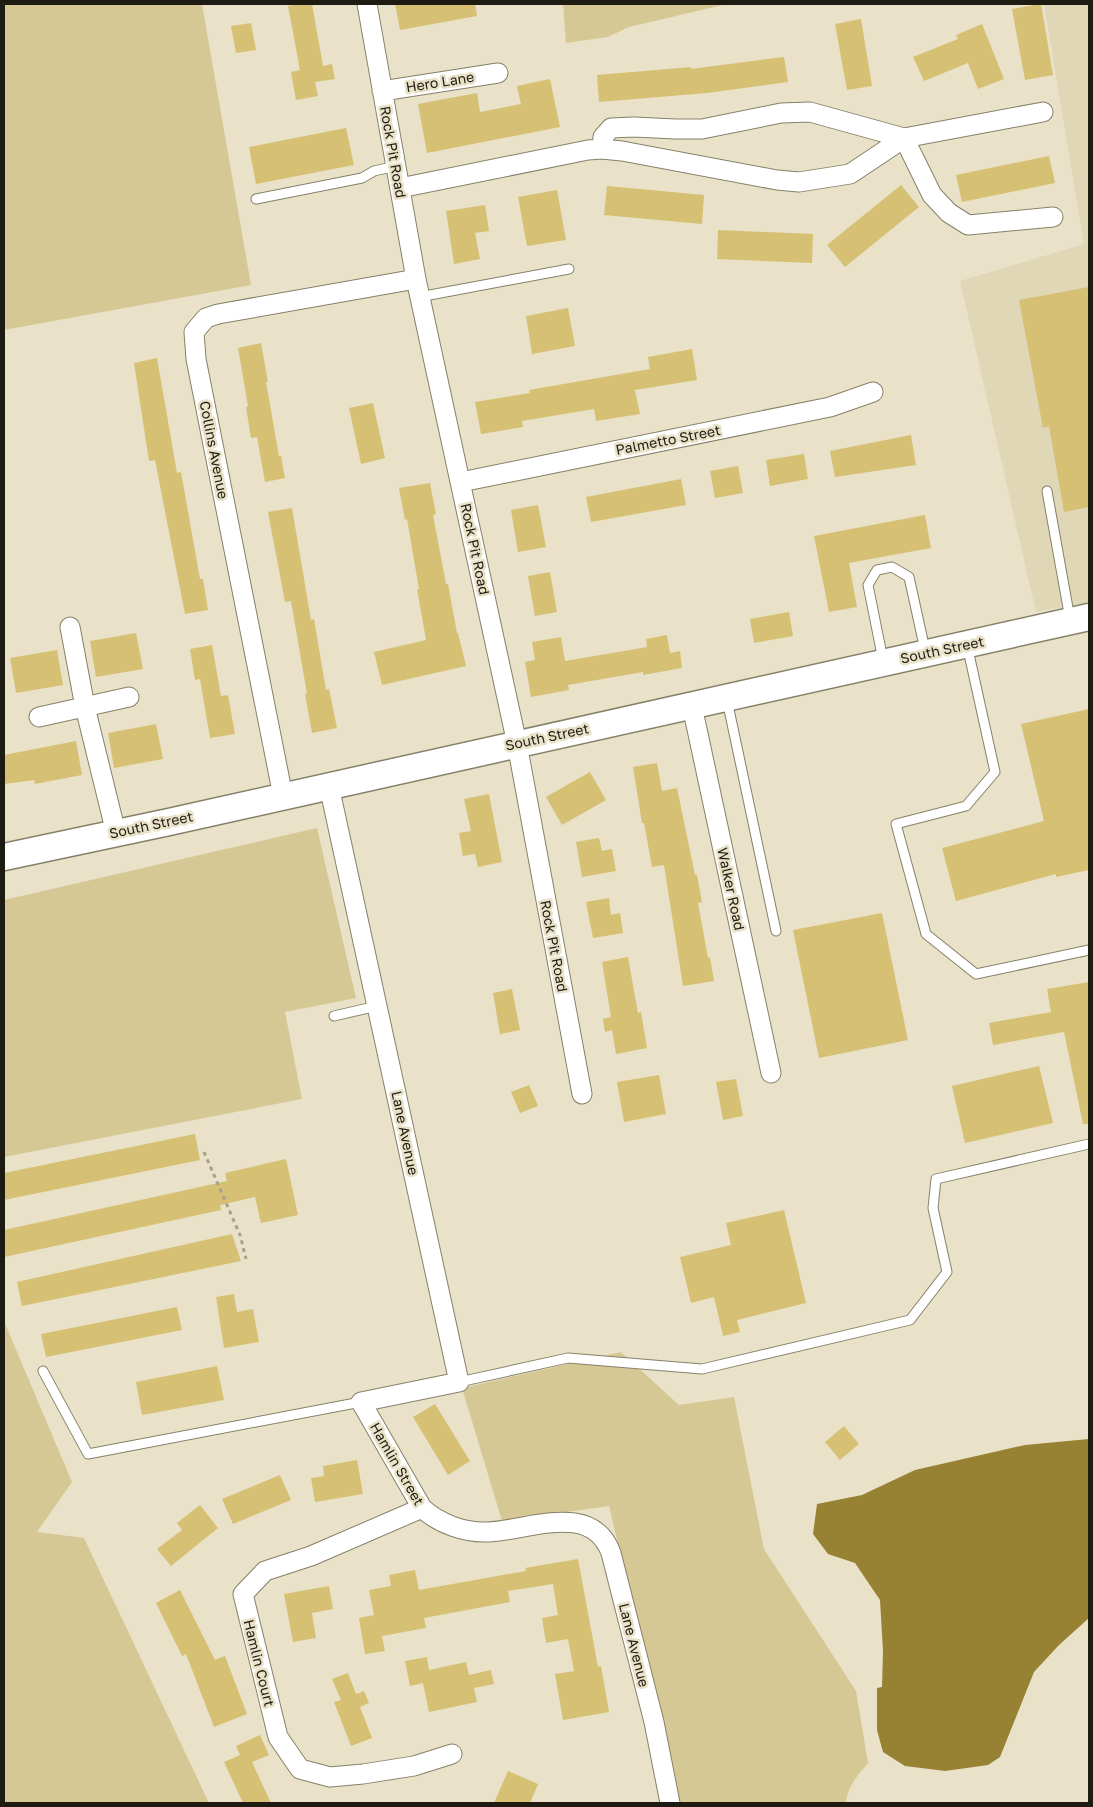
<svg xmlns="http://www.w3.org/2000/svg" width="1093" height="1807" font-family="'Golos Text',sans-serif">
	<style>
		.built { fill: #e0d7b6 }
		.green { fill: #d6c895 }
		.water { fill: #978234 }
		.building { fill: #d5c073 }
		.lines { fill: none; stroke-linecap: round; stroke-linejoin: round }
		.lane-casing { stroke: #868068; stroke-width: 11 }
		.street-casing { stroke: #868068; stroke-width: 21 }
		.secondary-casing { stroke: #868068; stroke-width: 29 }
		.path { stroke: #a7a28d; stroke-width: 3; stroke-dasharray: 4 4; stroke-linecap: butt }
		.lane { stroke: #fff; stroke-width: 9 }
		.street { stroke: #fff; stroke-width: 19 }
		.secondary { stroke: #fff; stroke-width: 26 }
		.labels { text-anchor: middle; stroke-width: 5; stroke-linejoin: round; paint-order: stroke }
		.street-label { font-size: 14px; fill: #1e1c12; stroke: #e9e2c8 }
	</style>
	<rect width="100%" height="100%" fill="#e9e2c8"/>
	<path class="built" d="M1044,4H1089V602L1036,612L960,281L1084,244Z"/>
	<path class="green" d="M4,4H202L251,285L4,330Z
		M563,4H727L629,27L608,37L566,43Z
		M317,828L356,998L285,1012L302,1099L4,1157V900Z
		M4,1321L72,1482L37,1532L84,1538L209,1803H4Z
		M621,1352L679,1405L734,1397L764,1549L856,1691L868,1763C858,1775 847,1787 846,1803H679L609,1506L502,1521L462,1388Z"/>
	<path class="water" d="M1089,1439V1618L1059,1645L1034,1672L1000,1757L988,1765L945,1771L905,1766L883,1752L877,1730V1688L882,1687L883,1651L880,1600L855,1563L828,1554L813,1534L817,1504L862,1495L915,1470L1025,1445Z"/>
	<path class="building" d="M300,4H312L323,66L332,64L335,79L315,82L318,96L296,100L291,72L300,70L288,6Z
		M395,4H475L477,16L400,30Z
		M1041,4L1053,75L1025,80L1012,9Z
		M861,19L872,86L847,90L835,24Z
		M251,23L256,50L236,53L231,26Z
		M982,24L1004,79L978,89L968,63L924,81L913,57L958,39L956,35Z
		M784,57L788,82L707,93L599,102L597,75L691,67V69Z
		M550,79L560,127L427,153L418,104L477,93L480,112L521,104L517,86Z
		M346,128L354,165L256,184L249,147Z
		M1049,156L1055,183L962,202L956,175Z
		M901,185L919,207L845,267L827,245Z
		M607,186L704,195L702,224L604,215Z
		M557,190L566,240L527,246L518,197Z
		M485,205L489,231L475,233L480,259L454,264L446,211Z
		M718,230L813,234L812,263L717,259Z
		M1089,287V507L1064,512L1049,426L1043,428L1019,300Z
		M568,308L575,346L532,354L526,316Z
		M261,343L268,382H266L279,456H281L285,478L265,482L257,437L251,438L246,407L248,406L238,348Z
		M692,349L697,380L635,390L640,414L596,421L594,409L522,421L523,427L481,434L475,402L530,393L529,390L650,369L648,357Z
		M157,358L177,473L181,472L200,579H203L208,610L185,614L155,460L149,461L134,363Z
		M373,403L385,458L361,464L349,408Z
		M911,435L916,465L835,477L830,451Z
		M804,454L808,479L770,486L766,460Z
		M738,466L743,493L715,498L710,471Z
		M681,479L686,505L591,522L586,497Z
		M430,483L436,514L433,515L446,584H448L457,633H458L466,666L382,685L374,652L426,640L417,589H419L407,519L405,520L399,488Z
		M538,505L546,547L518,552L511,510Z
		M292,508L311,620L314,619L326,690L329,689L337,728L312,733L305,694H307L291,601L285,602L268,512Z
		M925,515L931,548L849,563L857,607L829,612L814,536Z
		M550,572L557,612L535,616L528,576Z
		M789,612L793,636L754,643L750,619Z
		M136,633L143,669L96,677L90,641Z
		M667,635L670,653L680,651L682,668L643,675V672L568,685L569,690L531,697L525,662L535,660L532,642L561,637L565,661L647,647L646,639Z
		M212,645L221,696L228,695L235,734L210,738L200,679L195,680L190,649Z
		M57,650L63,685L16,693L10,658Z
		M1089,709V870L1056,877V874L956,901L942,848L1044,821L1021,724Z
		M156,724L163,759L114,768L108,733Z
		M76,741L82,775L35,784L34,780L4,784V755Z
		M657,763L662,791L677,788L695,875H697L702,902L698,903L708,958L710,957L714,981L683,986L664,865L652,867L644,823H642L633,767Z
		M590,772L606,800L562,825L546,797Z
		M489,794L502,862L478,867L475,854L463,856L459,833L471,831L464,799Z
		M599,838L602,851L612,849L616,871L582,877L576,842Z
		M609,898L611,915L620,913L623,933L593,938L586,902Z
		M882,913L908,1040L819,1058L793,930Z
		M628,957L638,1013L641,1012L647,1048L616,1054L612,1030L605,1032L603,1019L611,1017L602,962Z
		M1089,982V1124H1083L1064,1032L993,1045L989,1023L1051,1012L1047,989Z
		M512,989L520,1030L500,1034L493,993Z
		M1039,1066L1053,1123L965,1143L952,1086Z
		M659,1075L666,1114L624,1122L617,1082Z
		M736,1079L743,1116L723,1120L716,1082Z
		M529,1085L538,1106L520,1113L511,1092Z
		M195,1134L200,1160L4,1200V1173Z
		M286,1159L298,1215L261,1223L255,1197L220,1205L221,1210L4,1257V1230L227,1181L225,1173Z
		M784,1210L806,1303L737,1320L740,1332L723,1336L714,1297L691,1303L680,1257L731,1245L726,1223Z
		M232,1234L241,1261L22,1306L17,1282Z
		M234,1294L237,1312L253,1309L259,1342L224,1348L216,1297Z
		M177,1307L182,1330L46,1357L41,1334Z
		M217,1366L224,1400L142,1415L136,1382Z
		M435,1404L470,1461L448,1475L413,1417Z
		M844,1426L859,1444L840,1460L825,1442Z
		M357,1460L363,1494L315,1502L311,1478L324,1476L323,1466Z
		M280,1475L291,1500L233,1524L222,1499Z
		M200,1505L218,1528L171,1566L157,1549L182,1530L177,1523Z
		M578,1559L598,1667L601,1666L609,1712L563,1720L555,1674L574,1671L568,1639L546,1643L542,1618L558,1615L553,1584L508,1591L510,1602L424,1618L426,1628L382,1636L385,1651L365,1654L359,1618L374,1615L369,1590L391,1586L389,1575L415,1570L419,1590L526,1571L525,1568Z
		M329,1586L333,1609L312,1613L316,1638L293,1642L284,1594Z
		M180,1590L215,1660L225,1656L247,1714L214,1727L186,1654L182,1656L156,1603Z
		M427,1657L429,1670L466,1662L469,1675L491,1670L494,1684L474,1688L477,1702L429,1712L423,1683L410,1686L405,1661Z
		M348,1673L356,1694L364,1691L369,1703L360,1707L372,1738L351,1746L334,1702L341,1700L332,1679Z
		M260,1735L269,1755L252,1762L271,1803H243L224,1762L240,1755L236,1746Z
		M508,1771L538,1784L530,1803H494Z"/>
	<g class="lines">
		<g class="lane-casing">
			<path id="lane" d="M256,199L362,178L374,171L396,166
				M419,297L569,269
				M1047,491L1070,619
				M967,645L995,772L966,806L896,824L926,934L976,974L1089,950
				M883,660L868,585L877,570L892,567L909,577L925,650
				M727,700L776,931
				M334,1016L377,1006
				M43,1371L88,1454L361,1402
				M459,1382L568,1358L702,1369L910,1320L947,1272L933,1208L936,1179L1089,1144"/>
		</g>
		<g class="street-casing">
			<path id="street" d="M367,4L416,279L517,744L582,1094
				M382,91L498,73
				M602,149L603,137L611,128L634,127L675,129H702L781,113L810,112L904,138L932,195L949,213L968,225L1053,217
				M400,188L588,150L602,149L622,151L777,180L799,182L850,174L904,138L1043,112
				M461,482L830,407L873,392
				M70,627L85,707L116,833
				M692,706L771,1073
				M39,717L129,697
				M329,786L459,1382L361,1402L422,1508C439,1524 465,1533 488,1532C530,1530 592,1501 611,1553L654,1722L670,1803
				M283,796L196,359L194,332L206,318L218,314L416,279
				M422,1508L311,1556L265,1571L243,1594L278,1737L300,1769L330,1777L363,1774L414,1766L452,1754"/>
		</g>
		<g class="secondary-casing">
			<path id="secondary" d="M4,857L169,822L1089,617"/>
		</g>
		<path class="path" d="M204,1152L240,1235L246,1259"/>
		<use href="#lane" class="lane"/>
		<use href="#street" class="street"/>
		<use href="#secondary" class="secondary"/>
	</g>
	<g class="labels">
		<g class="street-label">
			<text transform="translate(440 82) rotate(-9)" y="5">Hero Lane</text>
			<text transform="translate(393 152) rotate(80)" y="5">Rock Pit Road</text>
			<text transform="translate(668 440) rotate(-11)" y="5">Palmetto Street</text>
			<text transform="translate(214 450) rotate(79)" y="5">Collins Avenue</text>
			<text transform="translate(475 549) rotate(78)" y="5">Rock Pit Road</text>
			<text transform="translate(942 650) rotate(-12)" y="5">South Street</text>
			<text transform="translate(547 737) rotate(-12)" y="5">South Street</text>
			<text transform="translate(151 825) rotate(-12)" y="5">South Street</text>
			<text transform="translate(731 889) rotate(78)" y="5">Walker Road</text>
			<text transform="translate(554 946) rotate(79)" y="5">Rock Pit Road</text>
			<text transform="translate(405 1133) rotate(78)" y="5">Lane Avenue</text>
			<text transform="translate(397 1464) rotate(60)" y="5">Hamlin Street</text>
			<text transform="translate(634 1645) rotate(76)" y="5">Lane Avenue</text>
			<text transform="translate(259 1663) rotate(76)" y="5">Hamlin Court</text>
		</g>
	</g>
	<rect width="1093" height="1807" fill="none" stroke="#1e1c12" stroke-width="10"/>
</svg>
